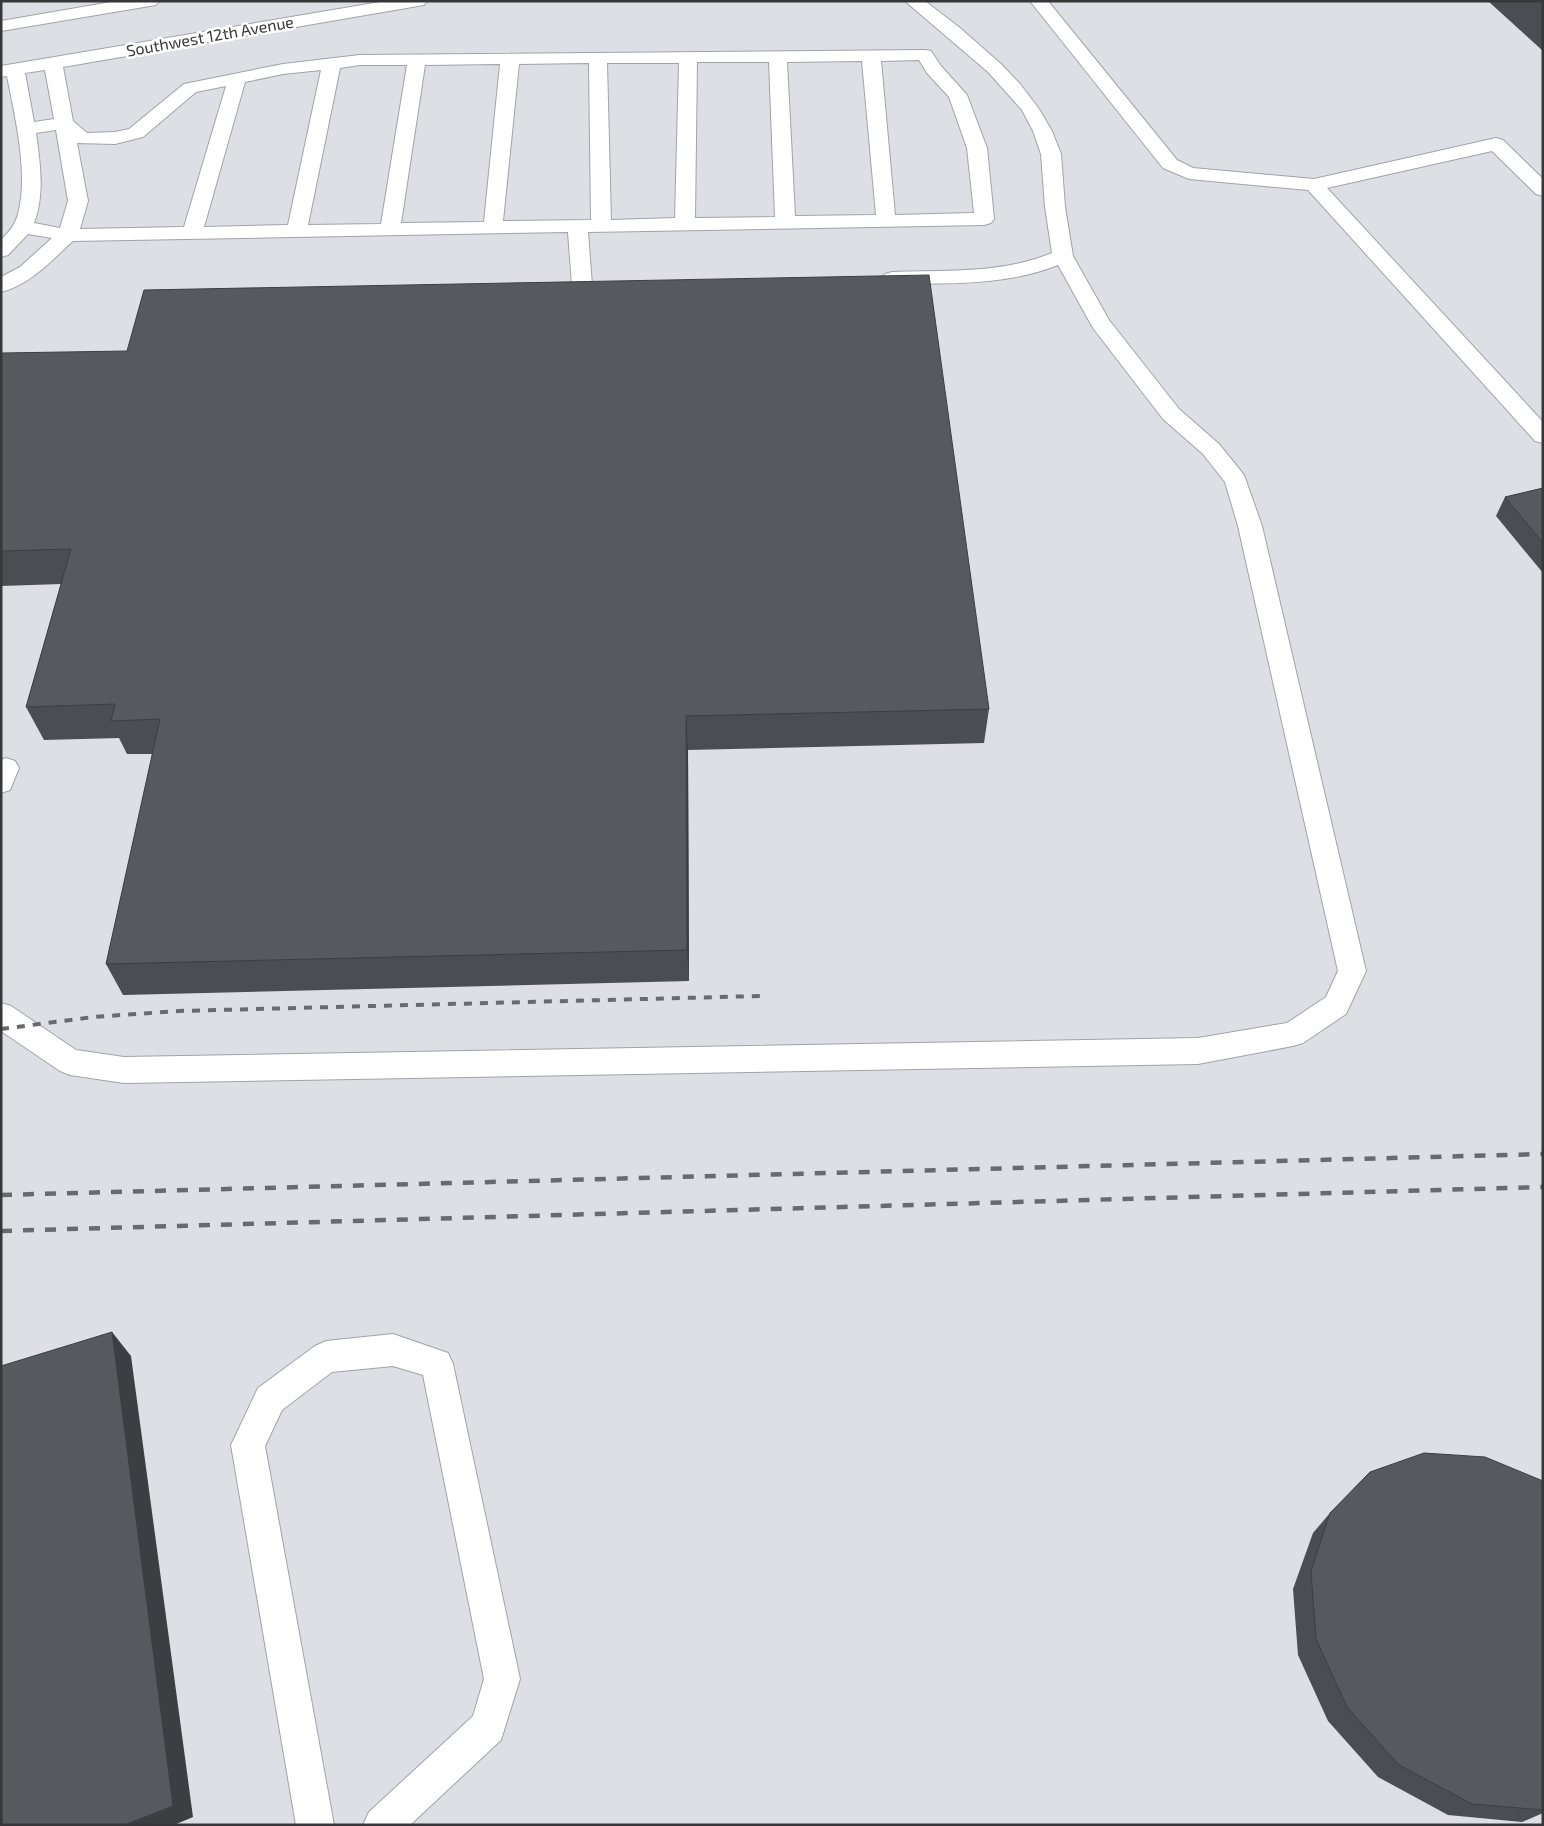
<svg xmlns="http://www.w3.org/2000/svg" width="1544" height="1826" font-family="'Exo 2',sans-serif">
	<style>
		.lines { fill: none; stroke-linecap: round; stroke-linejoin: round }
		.minor-casing { stroke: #a2a3a9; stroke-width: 2 }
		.minor { fill: #fff; fill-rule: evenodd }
		.rail-far1 { stroke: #6a6a6e; stroke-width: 4; stroke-dasharray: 8 8; stroke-linecap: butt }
		.rail { stroke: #6a6a6e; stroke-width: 4.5; stroke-dasharray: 11 11; stroke-linecap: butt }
		.wall { fill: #4a4d51 }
		.shaded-wall { fill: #3c3f42 }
		.building { fill: #565a5e; stroke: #3c3f42 }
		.labels { text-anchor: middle; stroke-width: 5; stroke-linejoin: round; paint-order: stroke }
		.far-street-label { font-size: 16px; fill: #37373a; stroke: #fff }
	</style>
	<rect width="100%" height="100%" fill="#dedfe5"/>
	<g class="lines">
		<g class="minor-casing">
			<path id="minor" d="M117,1H159L156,5L150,6L1,31V21Z
				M386,1H427L424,5L418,6L63,67L73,121L87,133L115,132L129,129L184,84L283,64L360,55L925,50L931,51L941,66L967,95L987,148L994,219L991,223L984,225L588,232L592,285L589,289L582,291L575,289L572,285L568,232L73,241C52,260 30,285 1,292V277L20,267L52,238L28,234L8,255L1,257V240C9,232 15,225 18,214C29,174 15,117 7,76L1,77V66ZM919,60L927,73L949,97L967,148L974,213L895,215L881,61ZM862,61L876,215L795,216L787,62ZM697,62H769L775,217L695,218ZM589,63L591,220L503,221L519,64ZM607,63H679L675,218L611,220ZM500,64L484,222L401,223L425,65ZM360,65H407L381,224L308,225L340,68ZM45,70L54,119L34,122L25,73ZM321,70L288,225L204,227L245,82L283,74ZM226,86L184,227L80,229L88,201L77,143L115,144L143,137L196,92ZM56,130L68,201L60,228L34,223C45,195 40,162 36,133Z
				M905,1H925L960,28L1001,64L1020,84L1039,109L1052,131L1061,154L1065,207L1073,256L1109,320L1179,409L1219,444L1244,475L1262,526L1366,971L1346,1014L1303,1043L1293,1046L1198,1064L124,1083L70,1075L60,1071L1,1031V1003L11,1006L76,1050L124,1057L1198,1038L1287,1023L1326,997L1338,971L1238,526L1225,482L1203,454L1163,419L1093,328L1058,265C1006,286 947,283 892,284L885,282L882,278L885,274L892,272C947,270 1001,274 1052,253L1045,207L1041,154L1033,131L1022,110L988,72Z
				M1030,1H1048L1177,160L1193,168L1314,179L1496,138L1503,140L1543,179V196L1536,194L1492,151L1327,188L1543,422V443L1535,441L1308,190L1189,179L1163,168Z
				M6,758L15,761L19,768L10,790L1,793V760Z
				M393,1334L448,1353L453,1364L520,1679L501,1740L410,1825H363L369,1812L473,1716L484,1679L423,1375L393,1366L332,1372L282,1410L265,1446L334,1825H296L231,1445L258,1388L315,1346L326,1341Z"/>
		</g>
		<use href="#minor" class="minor"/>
		<path class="rail-far1" d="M1,1029L93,1017L179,1011L760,996"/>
		<path class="rail" d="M1,1195L1543,1154
			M1,1231L1543,1187"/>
	</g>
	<path class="wall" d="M1488,1H1543V51Z
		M1,353L989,709L984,743L688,750L689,981L123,995L106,964L153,754H127L119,738L44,740L26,707L61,584L1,586Z
		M1543,488V573L1496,516L1505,497Z
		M1543,1481V1813L1522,1822L1448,1815L1378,1777L1328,1721L1298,1655L1293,1589L1313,1533L1330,1513Z"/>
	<path class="shaded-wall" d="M686,716L688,750L689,981L687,950Z
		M112,1332L131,1356L193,1817L174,1825H124Z"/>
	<path class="building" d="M929,275L989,709L686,716L687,950L106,964L160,719L111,721L115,704L26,707L71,549L1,551V353L127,351L144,290Z
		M1543,488V543L1505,497Z
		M112,1332L173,1806L124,1825H1V1366Z
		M1424,1453L1485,1457L1543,1481V1810L1472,1804L1399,1765L1347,1707L1316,1639L1311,1571L1330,1513L1370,1472Z"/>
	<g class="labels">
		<g class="far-street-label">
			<text transform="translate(210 36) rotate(-10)" y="6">Southwest 12th Avenue</text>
		</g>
	</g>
	<rect width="1544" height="1826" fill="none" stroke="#37373a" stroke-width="5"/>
</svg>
